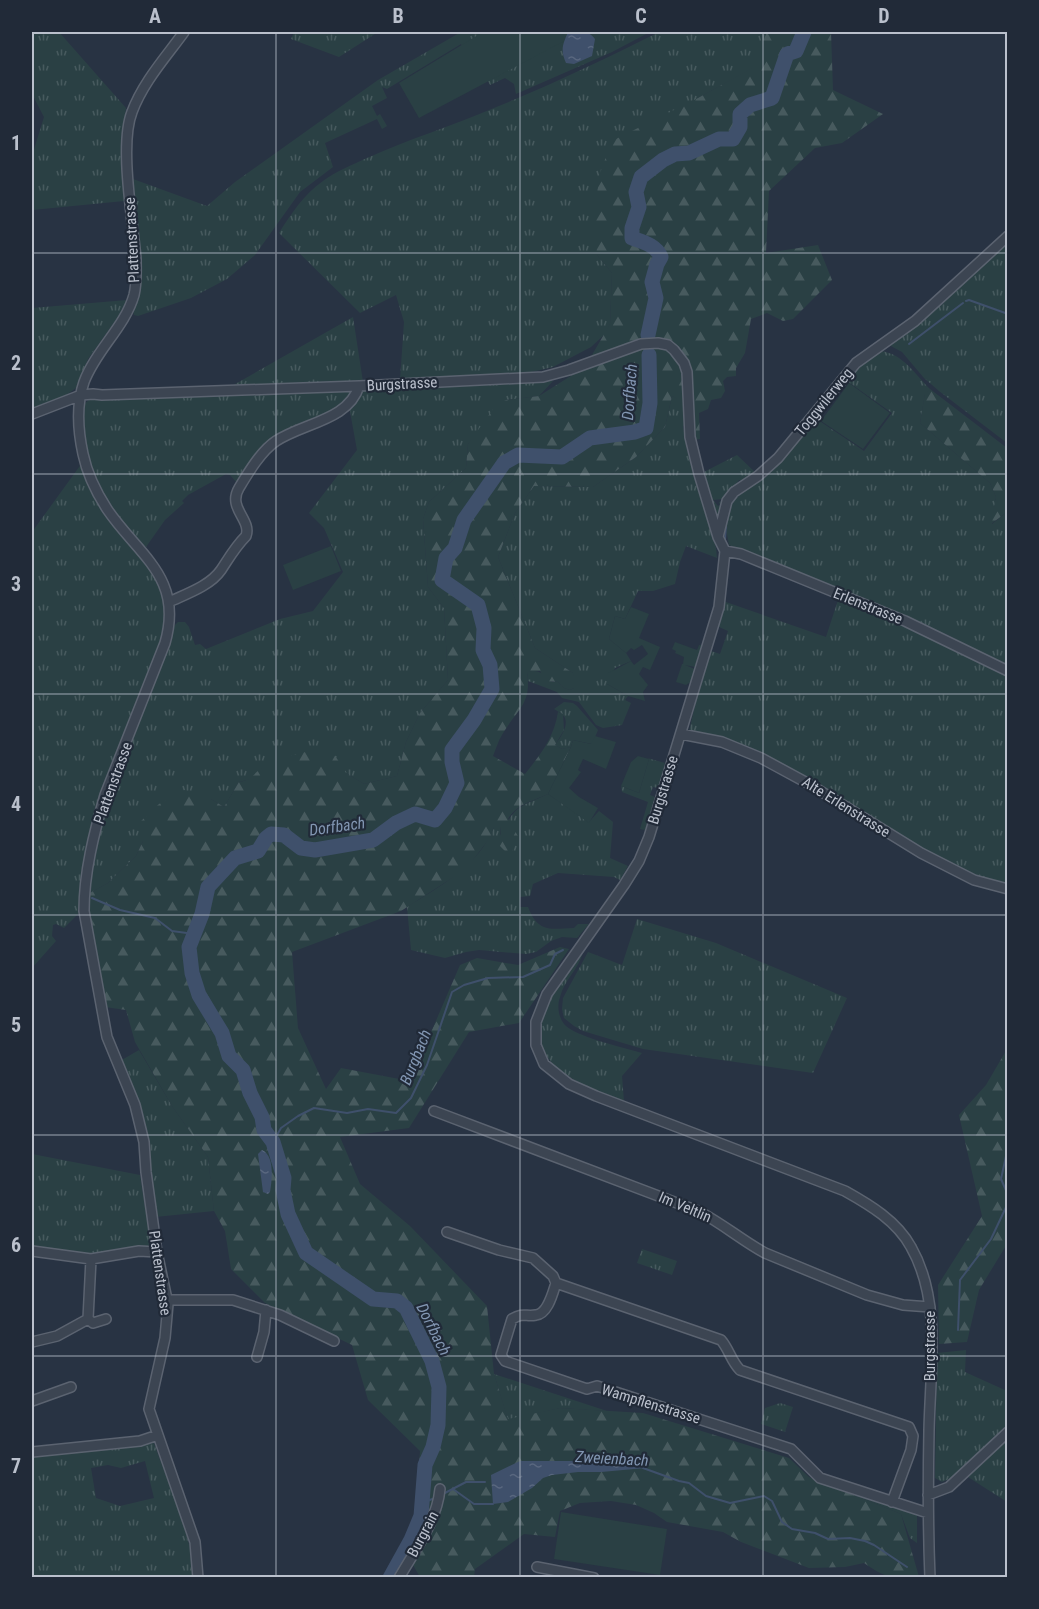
<svg xmlns="http://www.w3.org/2000/svg" width="1039" height="1609" font-family="'Roboto Condensed',sans-serif">
	<style>
		.grass { fill: url(#grass-tufts); fill-rule: evenodd }
		.forest { fill: url(#forest-firs) }
		.garden { fill: #2a4044 }
		.water { fill: url(#water-ripples) }
		.lines { fill: none; stroke-linecap: round; stroke-linejoin: round }
		.stream { stroke: #3f506b; stroke-width: 2 }
		.river { stroke: #3f506b; stroke-width: 15 }
		.minor-casing { stroke: #5b6370; stroke-width: 12 }
		.minor { stroke: #3c4552; stroke-width: 9 }
		.grid { fill: none; stroke: #bac0cc; stroke-width: 1.5; stroke-opacity: 0.55 }
		.labels { text-anchor: middle; stroke-width: 4.5; stroke-linejoin: round; paint-order: stroke }
		.street-label { font-size: 15px; fill: #bac0cc; stroke: #212a38 }
		.water-label { font-size: 16px; font-style: italic; fill: #8296b2; stroke: #212a38 }
		.neatline { fill: none; stroke: #bac0cc; stroke-width: 2 }
		.grid-label { font-size: 20px; text-anchor: middle; font-weight: bold; fill: #bac0cc }
	</style>
	<defs>
		<pattern id="grass-tufts" width="24" height="20" patternUnits="userSpaceOnUse" patternTransform="scale(1.5)"><rect width="24" height="20" fill="#2a4044"/><path d="M3 7l-1-3M5 7V3M7 7l1-3M15 17l-1-3M17 17v-4M19 17l1-3" fill="none" stroke="#475a5e"/></pattern>
		<pattern id="forest-firs" width="22" height="20" patternUnits="userSpaceOnUse" patternTransform="scale(1.5)"><rect width="22" height="20" fill="#2a4044"/><path d="M5 1l3.5 6h-7zM16 11l3.5 6h-7z" fill="#475a5e"/></pattern>
		<pattern id="water-ripples" width="26" height="14" patternUnits="userSpaceOnUse" patternTransform="scale(1.5)"><rect width="26" height="14" fill="#3f506b"/><path d="M2 4q2-2 4 0t4 0M15 11q2-2 4 0t4 0" fill="none" stroke="#59677f"/></pattern>
	</defs>
	<rect width="100%" height="100%" fill="#283343"/>
	<path class="grass" d="M32,32H59L126,108L122,145L126,199L124,201L32,210V156L44,117L32,94Z
		M294,32H378L339,57L291,39Z
		M461,32H568L591,34L587,32H650L612,52L516,94L514,84L505,78L490,85L475,57L469,61L461,44L387,89L382,87L387,98L372,106L377,116L380,114L387,126L382,129L377,119L325,143L333,167L300,192L255,255L227,279L191,298L138,316L134,315L133,311L141,273L133,179L207,206L235,182L378,80Z
		M659,32H768L753,68L698,98L597,255L612,273L610,324L605,334L591,347L553,367L523,374L400,380L404,322L396,295L360,313L279,233C291,214 304,194 323,181C336,171 352,165 367,158C409,139 452,126 494,108C551,85 605,59 659,32Z
		M1007,239V443L939,391L924,378L902,352L889,345L908,331Z
		M127,300L118,317L88,359L76,388L62,398L32,410V308Z
		M353,317L363,382L230,387Z
		M881,351C903,354 915,374 930,389L925,394L920,423L990,483L996,497L992,524L1007,512V666L948,635L729,545L726,529L728,513L733,501L784,458L818,420L864,451L892,413L847,381C855,369 866,353 881,351Z
		M553,381L539,396L506,400L468,444L466,468L429,502L423,519L428,587L444,608L448,680L420,713L406,742L397,776L364,784L346,773L262,768L251,779L239,782L224,807L211,799L143,841L136,856L108,883L88,894C99,805 137,723 170,641L174,626L178,622H185L189,627L195,645L200,644L206,649L280,619L313,611L343,572L324,528L309,513L357,450L349,406L362,391L370,388Z
		M349,389L352,394C343,416 292,427 273,440C261,448 244,471 237,483L230,475L226,474L188,495L182,501L184,503L165,520L146,547C139,543 133,535 127,528C95,492 80,453 84,404L89,400Z
		M672,396L683,401V426L687,450L716,548L717,558L686,546L680,562L675,584L653,591H638L625,619L615,616L609,639L626,653L631,661L615,668L607,684L628,696L625,700L631,703L622,725L603,728L596,725L579,702L562,698L557,692L528,681L527,672C539,669 543,674 552,682H558L564,688L570,690L574,688L573,673L535,648L498,557L515,513L534,486L593,487L636,457L665,427Z
		M737,455L757,474L744,481L739,480L723,499L713,500L718,506L720,505L719,502L724,501L717,522L702,473Z
		M82,463C87,479 92,495 102,509C125,543 168,572 166,617C166,625 164,633 163,640L90,835L82,873L79,913L64,928L56,924L53,925L52,936L56,941L32,968V532Z
		M839,597L906,625L1007,675V887C928,869 866,809 795,773C762,757 724,745 689,732L706,656L711,651L720,654L728,631L717,626L723,601L826,637Z
		M564,702L573,703L577,706L598,730L592,744L573,740L571,747L562,749L555,745C560,738 571,724 563,715C560,712 557,711 554,709Z
		M647,758L665,763L658,788L653,787L650,795L655,797L645,830L640,829L648,802L622,792L621,786L639,793L649,759Z
		M548,794L589,822L599,811L613,822L610,858L628,866L620,880L614,877L558,873L533,884L530,896L520,897V907H528C538,933 550,929 574,928L578,924H589L577,938L562,937L551,941L536,952L526,954L479,950L466,952L445,958L411,950L407,907C440,886 479,866 494,827L501,826L500,836C515,805 518,808 548,794Z
		M637,919L716,943L847,998L813,1073L643,1049L583,1031L574,1026L564,1018L562,1009L563,998L588,952L622,965Z
		M583,952C579,969 564,980 560,997C557,1005 558,1016 564,1024C573,1036 625,1048 642,1053L622,1076L624,1101C583,1086 518,1064 547,1006C556,986 571,969 583,952Z
		M139,1050L172,1106L208,1157L214,1211L155,1217L150,1180L120,1061Z
		M32,1154L140,1175L151,1246L121,1248L88,1255L52,1249L32,1248Z
		M642,1249L677,1261L672,1275L637,1263Z
		M966,1350L965,1372L1007,1391V1426L952,1478L942,1482L935,1478L937,1353Z
		M494,1374L607,1411L560,1408L508,1420Z
		M780,1403L793,1407L785,1432L761,1424L765,1408Z
		M1007,1440V1502L968,1477Z
		M154,1443C166,1478 195,1542 193,1577H32V1456ZM145,1461L154,1498L120,1506L96,1498L91,1468L108,1465L121,1468Z
		M851,1494L917,1515V1543L910,1538L901,1514Z"/>
	<path class="forest" d="M767,32H831L833,90L883,114L842,143L815,148L769,191L766,253L818,245L832,280L793,319L783,321L767,313L751,319L745,353L736,368V376L727,377L723,381L725,391L721,398L711,400L708,409L699,413L700,439L694,440L691,425L683,426V402L672,396L665,427L636,457L593,487L534,486L515,513L498,557L535,648L573,673L576,683L574,688L570,690L564,688L558,682L546,681L540,671L527,672C532,705 517,709 502,735C498,741 496,749 493,756L525,774C540,755 554,738 558,712L563,714L564,730L555,745L562,749L571,747L548,794C533,801 517,804 508,819L519,838L512,851H505L500,846L501,827H494L489,839L466,869L401,911L292,952L298,1028L326,1089L341,1068L410,1081L460,965L477,958L518,965L560,947L569,949L519,1023L469,1032L409,1128L340,1137L360,1184L410,1226L487,1306L494,1374L508,1419L560,1408L643,1413L789,1458L809,1477L901,1514L919,1577C911,1575 908,1577 900,1577C885,1578 876,1571 864,1563L845,1567L809,1568L741,1542L723,1532L667,1522L654,1513L636,1505L611,1501L580,1503L560,1511L555,1537L524,1534L475,1569L474,1577H420L413,1565L420,1451L368,1400L352,1345L265,1303L231,1269L225,1231L214,1211L208,1157L172,1106L135,1042L126,1010L105,1007L88,909V894L108,883L136,856L143,841L139,823L159,804L184,790L211,799L224,807L239,782C255,779 252,774 263,767C283,756 307,752 329,746L346,773L364,784L397,776L406,742L420,713L448,680L444,608L428,587L423,519L429,502L466,468L468,444L496,405L506,400L539,396L585,367L610,324L612,273L597,255L593,221L600,173L612,141L698,98L752,68Z
		M930,389L1007,448V512L991,524L996,497L990,483L920,423L925,393Z
		M1007,1049V1244L979,1290L967,1342L939,1344L938,1285L982,1216L959,1115L986,1085Z"/>
	<path class="garden" d="M483,32H581L419,118L399,83Z
		M849,383L890,413L863,449L821,421Z
		M331,546L341,571L293,590L283,565Z
		M631,607L649,614L639,638L660,647L650,670L643,667L639,674L648,685L643,692L645,701L628,696L607,684V674L631,661L634,665L648,654L642,645L634,650L631,648L626,653L609,639L615,616L625,619Z
		M675,642L697,650L699,645H702L695,667L685,665L695,669L692,681L686,685L676,682L682,664H683L684,657L675,653L676,651L672,649Z
		M595,736L616,742L606,769L583,759L578,770L581,772L569,788L579,797L598,808L589,823L548,794L571,747L573,740L591,744Z
		M638,756L649,759L639,793L621,786L631,762Z
		M561,1512L667,1529L660,1575L554,1559Z"/>
	<path class="water" d="M568,32C579,31 588,30 595,39L592,56L574,64L566,63C560,50 563,44 568,32Z
		M262,1150C275,1156 272,1180 270,1192L268,1194L263,1192L258,1154Z
		M520,1461H629L640,1464L645,1468L601,1472H578L552,1475L543,1478L532,1488L508,1502L493,1504L491,1475Z"/>
	<g class="lines">
		<path class="stream" d="M966,301L969,300L1008,314
			M909,344L963,303
			M805,433L809,427
			M725,540L726,525
			M92,898L120,910L155,918L172,931L194,934
			M273,1142L281,1128L298,1116L314,1108L347,1113L368,1109L396,1113L411,1098L427,1065L452,992L464,985L488,978L523,977L550,965L555,954L563,950
			M1008,1147L1001,1179L1008,1195
			M958,1330L960,1280L991,1239L1008,1203
			M643,1468L679,1481L689,1483L706,1496L730,1503L764,1496L772,1501L782,1522L792,1529L815,1533L828,1539L850,1538L865,1541L874,1545L907,1567
			M453,1489L474,1504H493
			M443,1494L466,1482H485
			M422,1503L435,1498"/>
		<path class="river" d="M648,335L656,298L652,282L657,264L661,257C656,245 643,242 632,238V228L639,207L636,192L641,177L663,160L675,154L689,153L719,139H733L740,127V114L750,105L772,98L787,54L796,51L804,32
			M390,1578L411,1540L421,1516L425,1465L433,1447L438,1425L439,1387L432,1361L406,1308L397,1301L373,1299L306,1253L288,1214L283,1190L284,1178L273,1142L264,1130L262,1117L250,1093L243,1070L229,1056L222,1033L199,995L192,973L189,947L202,914L208,887L235,858L258,851L266,838L271,834L284,835L301,848L315,850L373,840L396,823L415,814L435,820L445,808L457,783L452,762V750L474,720L492,689L490,665L483,650L484,628L478,605L442,580L446,558L455,548L464,520L504,463L518,455L562,457L590,438L635,432L646,428L650,403L649,355"/>
		<g class="minor-casing">
			<path id="minor" d="M184,32C166,57 143,82 132,112C119,145 133,221 136,259C136,271 137,283 134,295C125,327 96,350 84,382C76,405 78,431 83,454C87,473 96,492 107,509C138,555 184,577 165,643L105,795C94,833 84,872 84,911L107,1037L135,1105L144,1142L146,1172L157,1252L168,1304L165,1338L149,1409L195,1542L198,1578
				M32,414L81,395L93,394L102,395L359,386L543,377L569,370L641,344L658,343L668,345L674,350L684,363L687,372L690,437L699,474L718,537L725,551L719,607L649,837L639,861L624,885L547,994L536,1022V1045L544,1064L569,1084L596,1096L845,1191C870,1205 897,1221 911,1247C942,1301 930,1371 929,1431C928,1480 928,1529 930,1578
				M718,537L727,501L734,492L758,476L778,458L856,363L915,321L1008,236
				M725,551L741,554L905,621L1008,671
				M169,602C186,594 210,586 221,570C229,558 235,547 246,536C252,520 227,508 239,488C248,473 261,451 276,441C303,423 349,420 359,386
				M681,734L722,742L761,758L809,784L921,853L974,880L1008,889
				M434,1111L698,1211C722,1223 741,1240 765,1253L867,1295L903,1305L930,1307
				M447,1232L499,1250L533,1258L553,1276L556,1283L721,1340C729,1349 731,1361 740,1370L909,1427L913,1436L911,1450L892,1502
				M32,1251L91,1259L139,1251L157,1252
				M556,1283C553,1292 548,1314 536,1315C525,1317 524,1312 512,1319L501,1355L505,1361L587,1389L597,1386L791,1449L820,1478L928,1513
				M167,1300H233L280,1315L334,1341
				M88,1319L93,1323L106,1319
				M32,1342L57,1336L88,1319L91,1259
				M257,1357L264,1332L266,1310
				M32,1401L71,1387
				M32,1452L140,1441L158,1435
				M928,1495L949,1487L1008,1432
				M537,1567L594,1578
				M399,1578C415,1550 437,1521 440,1489"/>
		</g>
		<use href="#minor" class="minor"/>
	</g>
	<path class="grid" d="M276,32V1578M520,32V1578M763,32V1578M32,253H1008M32,474H1008M32,694H1008M32,915H1008M32,1135H1008M32,1356H1008"/>
	<g class="labels">
		<g class="street-label">
			<text transform="translate(132 240) rotate(-93)" y="5">Plattenstrasse</text>
			<text transform="translate(402 384) rotate(-3)" y="5">Burgstrasse</text>
			<text transform="translate(824 402) rotate(-51)" y="5">Toggwilerweg</text>
			<text transform="translate(868 606) rotate(22)" y="5">Erlenstrasse</text>
			<text transform="translate(113 783) rotate(-70)" y="5">Plattenstrasse</text>
			<text transform="translate(663 790) rotate(-73)" y="5">Burgstrasse</text>
			<text transform="translate(846 807) rotate(32)" y="5">Alte Erlenstrasse</text>
			<text transform="translate(685 1207) rotate(23)" y="5">Im Veltlin</text>
			<text transform="translate(160 1273) rotate(82)" y="5">Plattenstrasse</text>
			<text transform="translate(930 1346) rotate(-90)" y="5">Burgstrasse</text>
			<text transform="translate(651 1404) rotate(17)" y="5">Wampflenstrasse</text>
			<text transform="translate(423 1534) rotate(-62)" y="5">Burgrain</text>
		</g>
		<g class="water-label">
			<text transform="translate(629 392) rotate(-86)" y="6">Dorfbach</text>
			<text transform="translate(337 826) rotate(-8)" y="6">Dorfbach</text>
			<text transform="translate(415 1057) rotate(-68)" y="6">Burgbach</text>
			<text transform="translate(434 1329) rotate(63)" y="6">Dorfbach</text>
			<text transform="translate(612 1458) rotate(3)" y="6">Zweienbach</text>
		</g>
	</g>
	<rect width="1039" height="1609" fill="none" stroke="#212a38" stroke-width="66"/>
	<rect x="33" y="33" width="973" height="1543" class="neatline"/>
	<g class="grid-label">
		<text x="155" y="23">A</text>
		<text x="398" y="23">B</text>
		<text x="641" y="23">C</text>
		<text x="884" y="23">D</text>
		<text x="16" y="150">1</text>
		<text x="16" y="370">2</text>
		<text x="16" y="591">3</text>
		<text x="16" y="811">4</text>
		<text x="16" y="1032">5</text>
		<text x="16" y="1252">6</text>
		<text x="16" y="1473">7</text>
	</g>
</svg>
